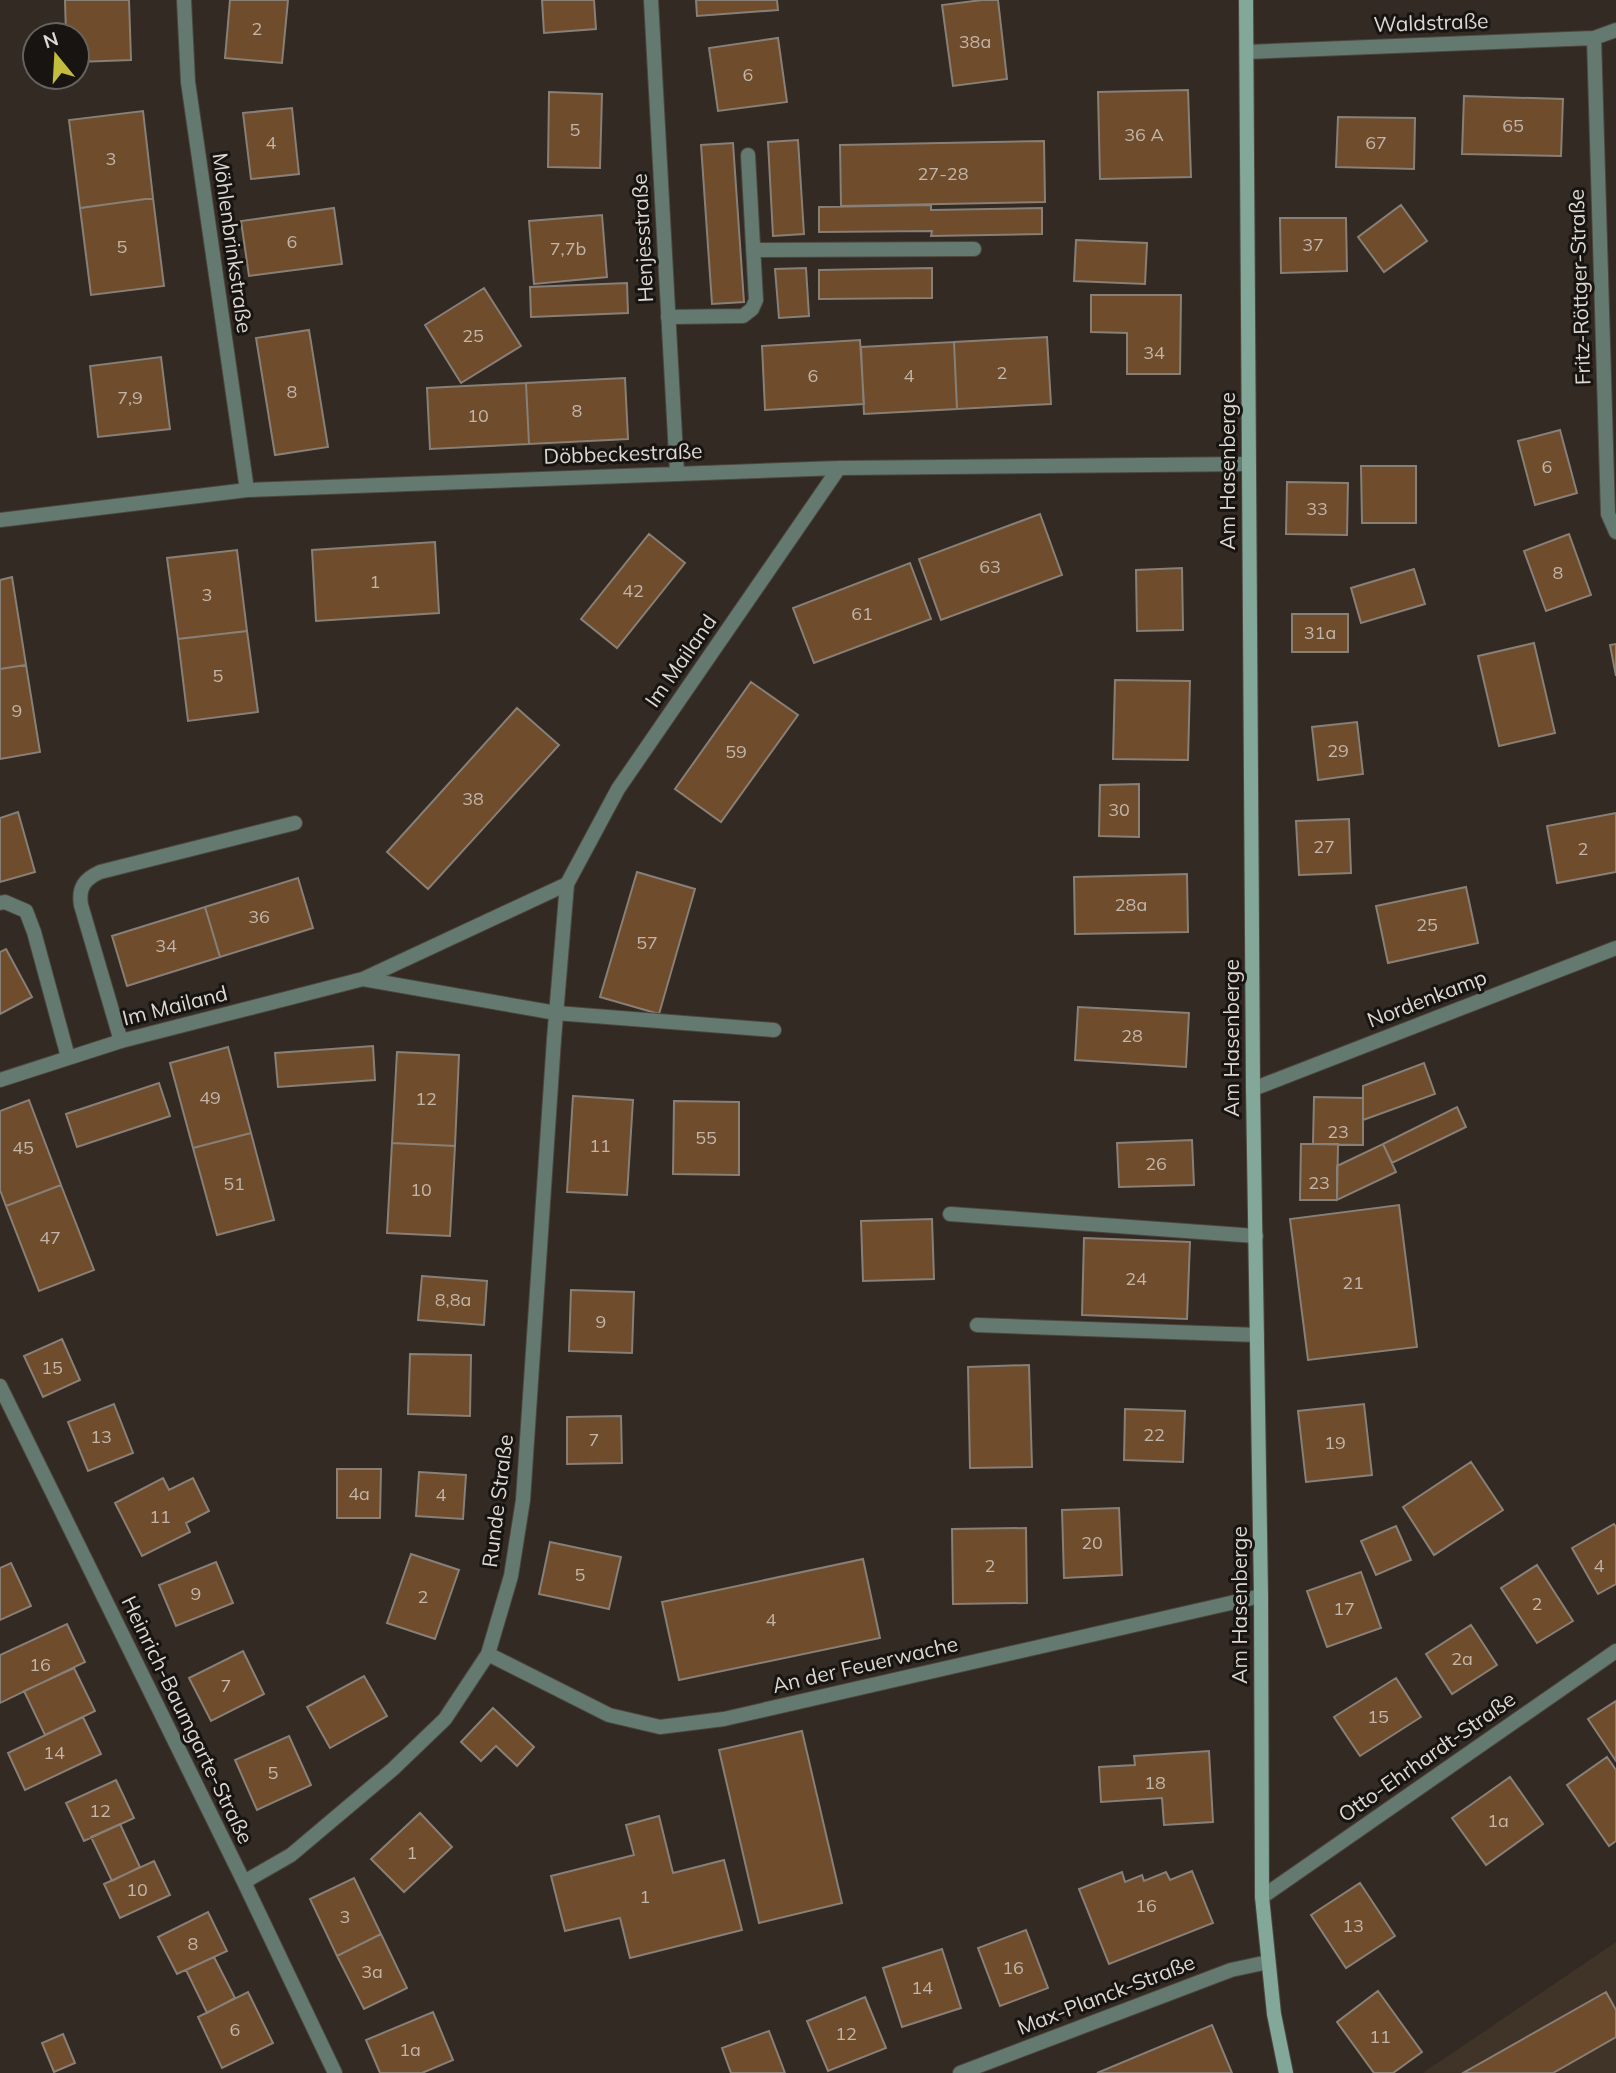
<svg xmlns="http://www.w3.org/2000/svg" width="1616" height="2073" font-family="Mulish,sans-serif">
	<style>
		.built { fill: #403328 }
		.building { fill: #6f4c2c; stroke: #887f77; stroke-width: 2 }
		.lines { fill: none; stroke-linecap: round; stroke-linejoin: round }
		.lane-casing { stroke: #4d463f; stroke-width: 16 }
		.street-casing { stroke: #4d463f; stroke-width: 16 }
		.secondary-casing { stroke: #4d463f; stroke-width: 16 }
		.lane { stroke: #647a71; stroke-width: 14 }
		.street { stroke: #647a71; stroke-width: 14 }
		.secondary { stroke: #83a798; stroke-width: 14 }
		.labels { text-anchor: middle; stroke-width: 6; stroke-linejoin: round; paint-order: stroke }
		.number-label { font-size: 18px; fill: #c2b5a9 }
		.street-label { font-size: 21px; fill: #ddd8d3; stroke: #171411 }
	</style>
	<rect width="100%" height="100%" fill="#322a23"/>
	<path class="built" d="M1616,1942V2073H1423Z"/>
	<path class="building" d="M65,0H129L131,60L77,62V35H66Z
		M230,0H288L282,63L225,58Z
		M542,0H594L596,29L544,33Z
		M696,0H777L778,10L697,16Z
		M982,0H998L1007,79L953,86L942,5Z
		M778,38L787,102L718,111L709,48Z
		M1188,90L1191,177L1100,179L1098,92Z
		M549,92L602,94L600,168L548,167Z
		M1464,96L1563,99L1561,156L1462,154Z
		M292,108L299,174L251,179L243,113Z
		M143,111L153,198L80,208L69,120Z
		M1338,117L1415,118L1414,169L1336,167Z
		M798,140L804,234L773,236L768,142Z
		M1044,141L1045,202L841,206L840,145Z
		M733,143L744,302L712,304L701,145Z
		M153,198L164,286L91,295L80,208Z
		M931,205V210L1042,208V234L931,236L932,231L819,232V207Z
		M1401,205L1427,241L1384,272L1358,237Z
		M334,208L342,264L249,276L241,221Z
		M602,215L607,277L534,284L529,221Z
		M1280,218H1346L1347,271L1281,273Z
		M1076,240L1147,243L1145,284L1074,281Z
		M806,268L809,316L779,318L775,269Z
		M932,268V298L819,299V270Z
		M627,283L628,313L531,317L530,287Z
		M484,288L521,346L461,383L425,325Z
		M1091,295H1181L1180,374H1127V333L1091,332Z
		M309,330L328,447L275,455L256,338Z
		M1047,337L1051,404L957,409L954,342Z
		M860,340L864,404L765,410L762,346Z
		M954,342L957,409L864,414L861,347Z
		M161,357L170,429L98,437L90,366Z
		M625,378L628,439L529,444L526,383Z
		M526,383L529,444L430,449L427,388Z
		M1560,430L1577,493L1535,505L1518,441Z
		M1361,466H1416V523H1362Z
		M1287,482L1348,483L1347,535L1286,534Z
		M1040,514L1062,575L941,620L919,559Z
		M649,534L685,563L617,648L581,619Z
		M1569,534L1591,595L1546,611L1524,551Z
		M435,542L439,613L316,621L312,550Z
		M237,550L247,631L178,639L167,558Z
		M910,563L931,619L814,663L793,608Z
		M1182,568L1183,630L1137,631L1136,570Z
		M1414,569L1425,604L1361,623L1351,588Z
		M12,577L26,665L0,669V580Z
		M1292,614H1348V652H1292Z
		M247,631L258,712L188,721L178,639Z
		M1534,643L1555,733L1499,746L1478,656Z
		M1616,644V676L1610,645Z
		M26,665L40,752L0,759V669Z
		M1115,680L1190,681L1188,760L1113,759Z
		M751,682L798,715L721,822L675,789Z
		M517,708L559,745L428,889L387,852Z
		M1357,722L1363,774L1318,780L1312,727Z
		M1139,784V837L1099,836L1100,785Z
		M18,812L35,872L0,882V818Z
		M1616,813V872L1557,883L1547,826Z
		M1349,819L1351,873L1299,875L1296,821Z
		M637,872L695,889L659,1014L600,997Z
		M1187,874L1188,932L1075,934L1074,877Z
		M298,878L313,928L220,957L205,907Z
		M1466,887L1478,943L1388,963L1376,906Z
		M205,907L220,957L127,986L112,936Z
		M6,949L32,997L0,1014V952Z
		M1078,1007L1189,1013L1186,1067L1075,1060Z
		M373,1046L375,1080L278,1087L275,1053Z
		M228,1047L251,1133L193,1148L170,1063Z
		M397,1052L459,1055L455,1146L392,1143Z
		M1424,1063L1435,1094L1363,1120V1086Z
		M159,1083L170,1116L77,1147L66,1114Z
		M573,1096L633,1100L627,1195L567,1192Z
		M1314,1097L1363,1098V1145L1313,1144Z
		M29,1100L61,1185L6,1206L0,1190V1111Z
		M674,1101L739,1102V1175L673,1174Z
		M1457,1107L1466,1127L1392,1163L1383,1144Z
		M251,1133L274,1220L217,1235L193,1148Z
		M1192,1140L1194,1185L1119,1187L1117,1143Z
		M392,1143L455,1146L450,1236L387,1233Z
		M1301,1144H1338L1337,1200H1300Z
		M1383,1144L1396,1172L1337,1200V1166Z
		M61,1185L94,1270L39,1291L6,1206Z
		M1399,1205L1417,1347L1308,1360L1290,1219Z
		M932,1219L934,1279L863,1281L861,1221Z
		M1084,1238L1190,1242L1187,1319L1082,1315Z
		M422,1276L487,1281L484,1325L418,1320Z
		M571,1290L634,1292L632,1353L569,1351Z
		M62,1339L80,1380L43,1397L24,1356Z
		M410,1354L471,1355L470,1416L408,1414Z
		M1029,1365L1032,1467L970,1468L968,1367Z
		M114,1404L133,1453L88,1471L68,1422Z
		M1364,1404L1372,1475L1306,1482L1298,1411Z
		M1125,1409L1185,1411L1183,1462L1124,1460Z
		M621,1416L622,1463L567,1464V1417Z
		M1471,1462L1503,1510L1434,1555L1403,1507Z
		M337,1469H381L380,1518H337Z
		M419,1472L466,1475L463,1519L416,1516Z
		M163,1478L169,1490L193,1478L209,1511L186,1523L190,1532L142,1556L115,1503Z
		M1119,1508L1122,1575L1064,1578L1062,1510Z
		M1614,1524L1616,1527V1584L1598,1594L1572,1548Z
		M1396,1526L1411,1560L1376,1575L1361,1541Z
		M1026,1528L1027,1603L953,1604L952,1529Z
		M550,1542L621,1557L609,1609L539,1594Z
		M411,1554L459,1570L435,1639L387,1623Z
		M863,1559L880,1638L679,1680L662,1602Z
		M216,1562L233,1603L176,1626L159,1585Z
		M11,1563L31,1606L0,1620V1568Z
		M1537,1565L1573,1621L1537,1643L1501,1588Z
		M1361,1572L1381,1628L1327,1647L1307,1591Z
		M67,1624L85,1662L0,1703V1655Z
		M1471,1625L1497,1665L1452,1694L1426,1654Z
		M243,1651L264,1694L211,1721L189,1678Z
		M74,1668L95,1711L45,1735L24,1691Z
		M364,1676L387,1716L330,1748L307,1707Z
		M1396,1678L1421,1717L1360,1756L1334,1717Z
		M1616,1701V1761L1588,1719Z
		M493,1708L534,1747L517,1766L496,1746L481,1761L461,1742Z
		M83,1717L101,1754L25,1790L8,1753Z
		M802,1731L842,1903L759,1923L719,1750Z
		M289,1736L311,1785L257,1810L235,1760Z
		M1209,1751L1213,1822L1164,1825L1162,1798L1101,1802L1099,1767L1135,1765L1134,1756Z
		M1607,1757L1616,1770V1841L1609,1846L1567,1785Z
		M1510,1777L1543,1824L1486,1865L1452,1818Z
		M116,1780L134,1818L84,1841L66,1803Z
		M420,1813L452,1847L404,1892L371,1859Z
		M659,1816L673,1873L724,1860L742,1930L630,1958L620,1918L565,1931L551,1876L634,1855L626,1825Z
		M120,1824L140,1867L112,1881L91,1837Z
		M154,1861L170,1895L120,1918L104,1884Z
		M1192,1871L1213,1923L1109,1964L1079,1889L1122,1872L1125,1882L1142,1875L1144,1881L1166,1872L1170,1880Z
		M354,1878L381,1934L337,1956L310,1899Z
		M1360,1883L1395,1936L1346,1968L1311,1915Z
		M208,1912L227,1951L177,1974L158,1937Z
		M1026,1930L1048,1988L1000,2006L978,1948Z
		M381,1934L407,1988L364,2009L337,1956Z
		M942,1949L961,2008L902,2027L883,1968Z
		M214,1957L235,1998L207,2013L186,1970Z
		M1378,1991L1422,2052L1393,2073H1374L1337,2022Z
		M248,1992L273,2043L222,2068L198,2017Z
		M1606,1992L1616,2010V2037L1553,2073H1463Z
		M865,1997L886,2048L828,2071L807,2021Z
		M433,2012L453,2060L422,2073H380L366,2040Z
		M1212,2025L1232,2073H1097Z
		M769,2031L785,2073H731L722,2048Z
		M63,2034L75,2063L54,2072L42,2043Z"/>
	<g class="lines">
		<g class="lane-casing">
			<path id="lane" d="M753,250L974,249
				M668,317L743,316L752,309L756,300L748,155
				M0,903L5,902L26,911L34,932L68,1057
				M556,1013L774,1030
				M121,1041L81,905C78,887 85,879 100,872L295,823
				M950,1214L1256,1236
				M977,1325L1257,1335"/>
		</g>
		<g class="street-casing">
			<path id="street" d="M184,0L188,82L247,490
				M651,0L677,473
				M1594,38L1608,514L1616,532
				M1247,52L1594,38L1616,30
				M0,520L247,490L839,468L1249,464
				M363,979L567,884
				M0,1080L121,1041L363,979L556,1013
				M1253,1089L1616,948
				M0,1386L244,1882L335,2073
				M488,1654L609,1715L660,1727L724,1719L1261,1596
				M244,1882L291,1855L393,1769L445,1719L488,1654L511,1576L523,1500L554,1039L567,884L618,789L839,468
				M1262,1897L1616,1651
				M960,2073L1231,1970L1268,1962"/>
		</g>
		<g class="secondary-casing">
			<path id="secondary" d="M1246,0L1253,1089L1261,1596L1262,1897L1274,2014L1286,2073"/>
		</g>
		<use href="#lane" class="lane"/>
		<use href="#street" class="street"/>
		<use href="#secondary" class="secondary"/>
	</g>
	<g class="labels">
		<g class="number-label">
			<text x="257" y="35">2</text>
			<text x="975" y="48">38a</text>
			<text x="748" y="81">6</text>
			<text x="1513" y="132">65</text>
			<text x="575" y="136">5</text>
			<text x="1144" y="141">36 A</text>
			<text x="271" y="149">4</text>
			<text x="1376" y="149">67</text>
			<text x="111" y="165">3</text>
			<text x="943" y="180">27-28</text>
			<text x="292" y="248">6</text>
			<text x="1313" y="251">37</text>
			<text x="122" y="253">5</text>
			<text x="568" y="255">7,7b</text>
			<text x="473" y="342">25</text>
			<text x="1154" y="359">34</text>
			<text x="1002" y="379">2</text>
			<text x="813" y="382">6</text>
			<text x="909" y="382">4</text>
			<text x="292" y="398">8</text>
			<text x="130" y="404">7,9</text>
			<text x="577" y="417">8</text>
			<text x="478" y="422">10</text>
			<text x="1547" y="473">6</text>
			<text x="1317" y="515">33</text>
			<text x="990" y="573">63</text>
			<text x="1558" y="579">8</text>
			<text x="375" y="588">1</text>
			<text x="633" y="597">42</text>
			<text x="207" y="601">3</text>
			<text x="862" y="620">61</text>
			<text x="1320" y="639">31a</text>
			<text x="218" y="682">5</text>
			<text x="17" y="717">9</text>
			<text x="1338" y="757">29</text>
			<text x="736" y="758">59</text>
			<text x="473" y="805">38</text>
			<text x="1119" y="816">30</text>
			<text x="1324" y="853">27</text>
			<text x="1583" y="855">2</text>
			<text x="1131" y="911">28a</text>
			<text x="259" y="923">36</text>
			<text x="1427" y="931">25</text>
			<text x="647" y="949">57</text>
			<text x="166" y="952">34</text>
			<text x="1132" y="1042">28</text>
			<text x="210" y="1104">49</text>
			<text x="426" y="1105">12</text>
			<text x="1338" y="1138">23</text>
			<text x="706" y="1144">55</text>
			<text x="600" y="1152">11</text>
			<text x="23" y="1154">45</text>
			<text x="1156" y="1170">26</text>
			<text x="1319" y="1189">23</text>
			<text x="234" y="1190">51</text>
			<text x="421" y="1196">10</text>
			<text x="50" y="1244">47</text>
			<text x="1136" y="1285">24</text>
			<text x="1353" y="1289">21</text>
			<text x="453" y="1306">8,8a</text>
			<text x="601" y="1328">9</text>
			<text x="52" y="1374">15</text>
			<text x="1154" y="1441">22</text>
			<text x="101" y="1443">13</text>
			<text x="594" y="1446">7</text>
			<text x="1335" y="1449">19</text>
			<text x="359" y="1500">4a</text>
			<text x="441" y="1501">4</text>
			<text x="160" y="1523">11</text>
			<text x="1092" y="1549">20</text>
			<text x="990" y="1572">2</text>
			<text x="1599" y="1572">4</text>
			<text x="580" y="1581">5</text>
			<text x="196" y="1600">9</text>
			<text x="423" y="1603">2</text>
			<text x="1537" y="1610">2</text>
			<text x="1344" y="1615">17</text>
			<text x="771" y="1626">4</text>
			<text x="1462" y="1665">2a</text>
			<text x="40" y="1671">16</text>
			<text x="226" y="1692">7</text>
			<text x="1378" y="1723">15</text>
			<text x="54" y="1759">14</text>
			<text x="273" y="1779">5</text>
			<text x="1155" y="1789">18</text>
			<text x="100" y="1817">12</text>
			<text x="1498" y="1827">1a</text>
			<text x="412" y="1859">1</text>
			<text x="137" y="1896">10</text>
			<text x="645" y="1903">1</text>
			<text x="1146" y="1912">16</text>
			<text x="345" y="1923">3</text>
			<text x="1353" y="1932">13</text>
			<text x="193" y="1950">8</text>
			<text x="1013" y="1974">16</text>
			<text x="372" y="1978">3a</text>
			<text x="922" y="1994">14</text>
			<text x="235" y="2036">6</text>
			<text x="846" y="2040">12</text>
			<text x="1380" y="2043">11</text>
			<text x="410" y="2056">1a</text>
		</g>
		<g class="street-label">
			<text transform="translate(1431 23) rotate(-2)" y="7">Waldstraße</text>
			<text transform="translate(643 238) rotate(-93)" y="7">Henjesstraße</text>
			<text transform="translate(232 243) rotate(82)" y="7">Möhlenbrinkstraße</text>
			<text transform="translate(1580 287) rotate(-92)" y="7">Fritz-Röttger-Straße</text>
			<text transform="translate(623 454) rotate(-2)" y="7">Döbbeckestraße</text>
			<text transform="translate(1228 471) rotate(-90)" y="7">Am Hasenberge</text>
			<text transform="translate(681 661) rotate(-55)" y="7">Im Mailand</text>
			<text transform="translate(1427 999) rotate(-21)" y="7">Nordenkamp</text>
			<text transform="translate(175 1006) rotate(-14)" y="7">Im Mailand</text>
			<text transform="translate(1232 1038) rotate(-90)" y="7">Am Hasenberge</text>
			<text transform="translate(498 1501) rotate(-83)" y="7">Runde Straße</text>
			<text transform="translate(1240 1605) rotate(-90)" y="7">Am Hasenberge</text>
			<text transform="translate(865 1665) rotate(-13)" y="7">An der Feuerwache</text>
			<text transform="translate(187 1720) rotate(64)" y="7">Heinrich-Baumgarte-Straße</text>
			<text transform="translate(1427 1757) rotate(-35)" y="7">Otto-Ehrhardt-Straße</text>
			<text transform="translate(1106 1995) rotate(-21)" y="7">Max-Planck-Straße</text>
		</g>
	</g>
	<g transform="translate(56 56) rotate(342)"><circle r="33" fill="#171411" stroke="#66625f" stroke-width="2"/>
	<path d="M0-5L12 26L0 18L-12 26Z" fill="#c2bd3f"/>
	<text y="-10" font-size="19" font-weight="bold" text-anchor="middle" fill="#ddd8d3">N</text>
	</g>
</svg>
